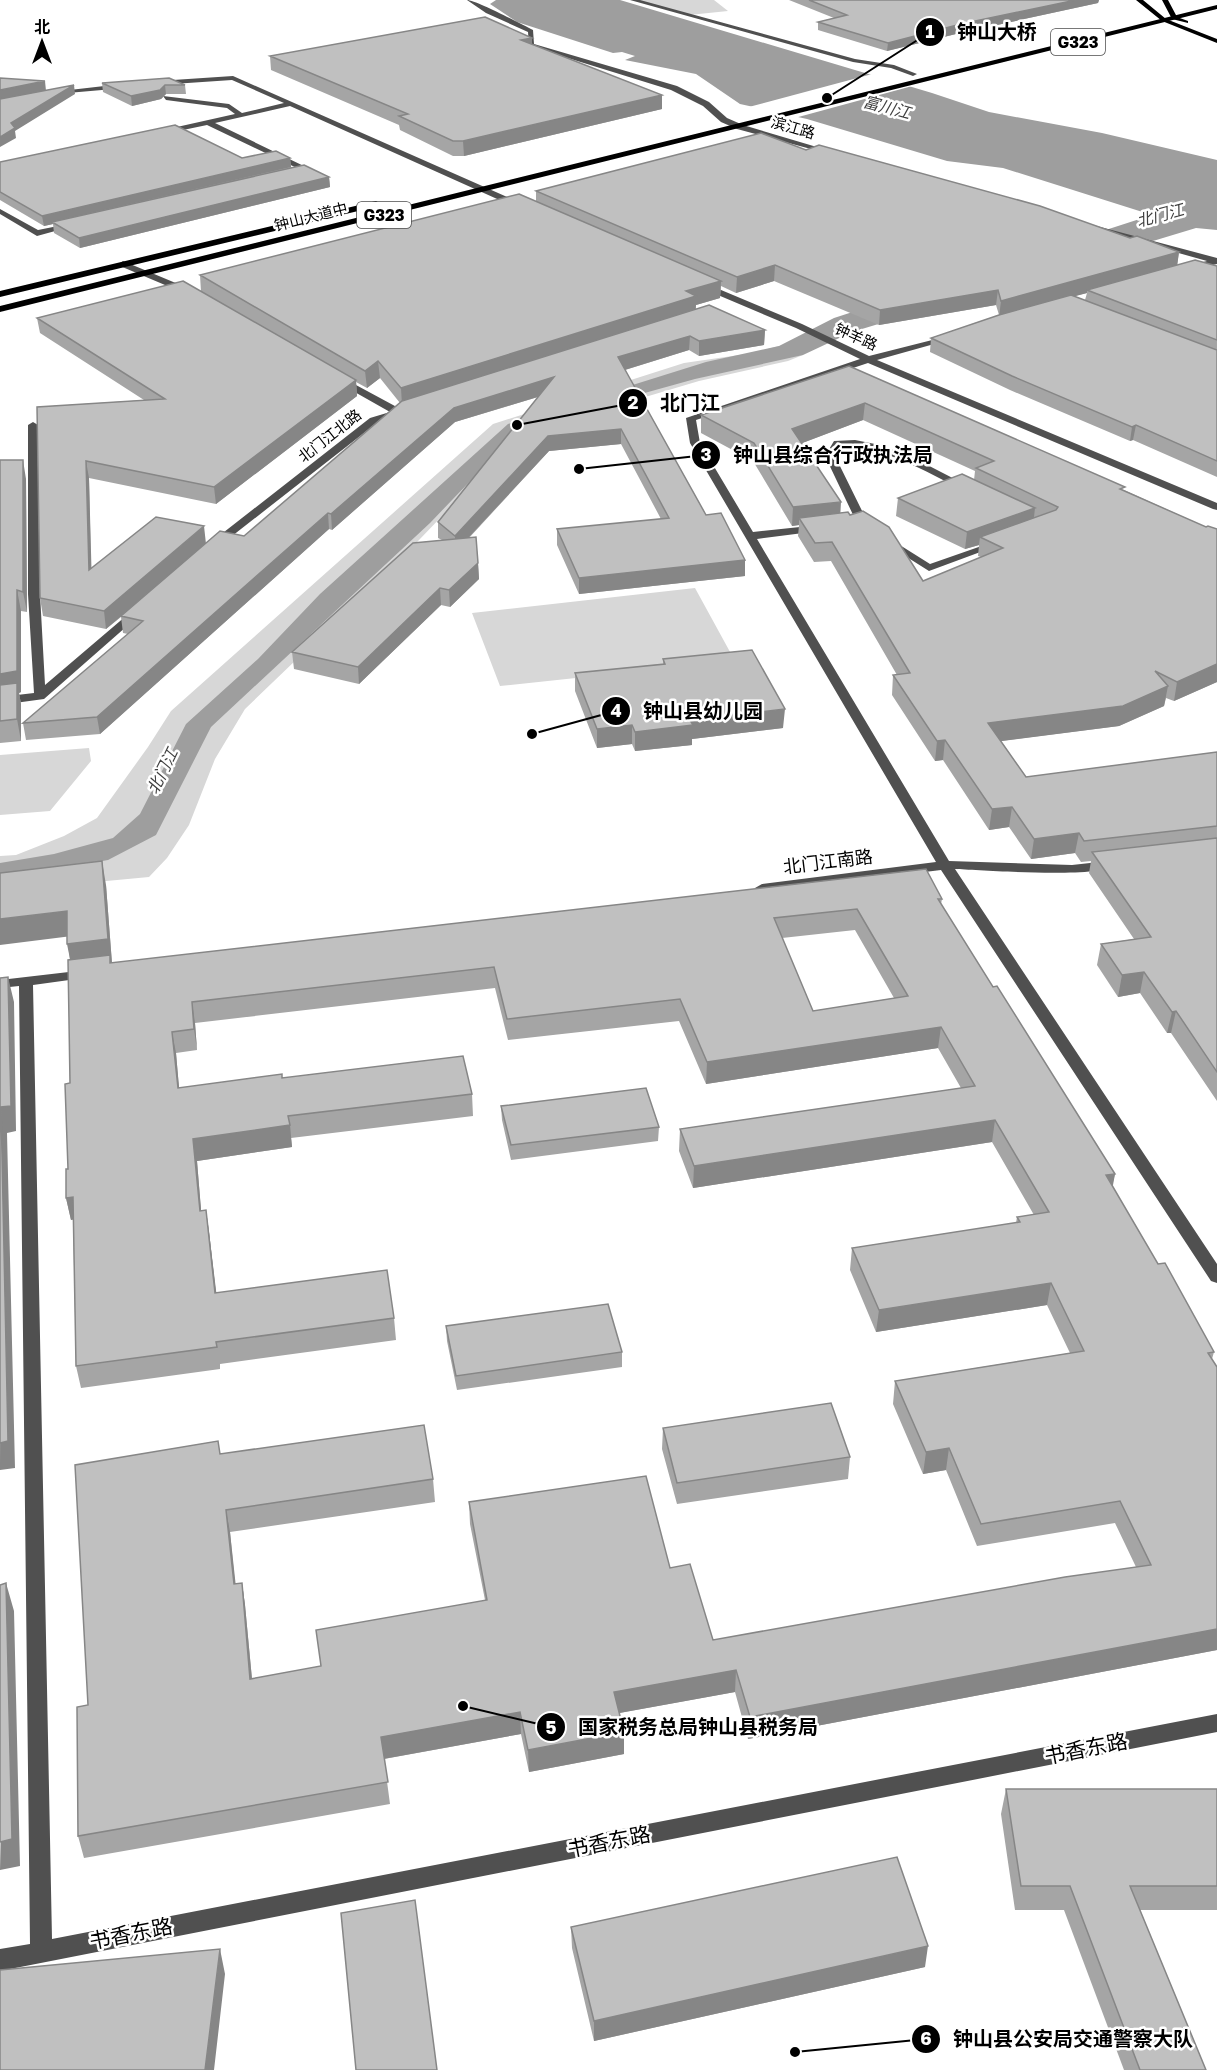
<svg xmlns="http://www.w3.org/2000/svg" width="1217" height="2070" font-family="'Golos Text','Noto Sans SC',sans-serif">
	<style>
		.green { fill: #d7d7d7 }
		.water { fill: #9e9e9e }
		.pier { fill: #fff }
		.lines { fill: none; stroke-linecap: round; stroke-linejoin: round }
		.minor { fill: #505050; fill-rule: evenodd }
		.major { fill: #000; fill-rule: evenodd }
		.highway { fill: #000; fill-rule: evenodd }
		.wall { fill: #a5a5a5; fill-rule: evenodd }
		.shaded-wall { fill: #868686 }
		.building { fill: #c0c0c0; stroke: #868686; stroke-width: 1.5; fill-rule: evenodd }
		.labels { text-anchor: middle; stroke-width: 5; stroke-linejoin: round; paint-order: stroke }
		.far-street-label { font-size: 15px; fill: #000; stroke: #fff }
		.shield { fill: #fff; stroke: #4c4c4c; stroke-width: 1.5 }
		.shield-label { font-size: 16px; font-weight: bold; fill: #000 }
		.far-water-label { font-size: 16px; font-style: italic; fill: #3f3f3f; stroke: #fff }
		.street-label { font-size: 18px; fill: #000; stroke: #fff }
		.near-street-label { font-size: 21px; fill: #000; stroke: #fff }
		.leader { fill: none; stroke: #000; stroke-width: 2 }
		.callout-dot { fill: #000; stroke: #fff; stroke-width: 2 }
		.mark-label { font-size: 18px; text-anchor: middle; font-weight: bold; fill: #fff }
		.callout-label { font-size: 20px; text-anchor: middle; font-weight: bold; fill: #000; stroke: #fff; stroke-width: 5; stroke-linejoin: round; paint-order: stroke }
	</style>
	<rect width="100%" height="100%" fill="#fff"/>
	<path class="green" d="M637,0H714L728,11L689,15Z
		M779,346L803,355L788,361L699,381L521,434L394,566L245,709L215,759L189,825L167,858L149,877L0,891V856L16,855L64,836L97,818L148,747L171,711L493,424L684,363L753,353Z
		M695,588L735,661L500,686L472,613Z
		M89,748L91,761L50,811L0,815V755Z"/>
	<path class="water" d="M496,0H620L932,93L989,112L1102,133L1217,160V230L1196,228L852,332L803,355L695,379L522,427L430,523L211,727L156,835L108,860L42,872L0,876V863L54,854L113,838L140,814L186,724L258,659L320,594L508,424L706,362L779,346L834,318L1152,215L1003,168L947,161L807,119L740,104L696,74L625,60L635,56L622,52L613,53L517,22L490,4Z"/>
	<path class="pier" d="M876,73L916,85L791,119L745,108Z"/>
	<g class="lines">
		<path class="minor" d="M467,0C476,0 521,24 533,30L534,44L677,86L709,102L727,118L743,125L837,153L833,155L737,129L721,122L703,106L671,90L529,46L528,32L486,13Z
			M630,0H640L855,59L894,65L917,74L913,76L891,68L853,62Z
			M233,76L523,204L524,206L517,208L290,106L215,123L310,169L295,174L291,172L299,169L207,125L159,135V131L235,114L227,108L166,100L163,96L229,104L242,113L284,103L232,80L158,85L154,83L158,81Z
			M122,84L125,88L56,94L52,92Z
			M0,209L38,230L73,223L77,225L37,236L0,214Z
			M1093,225L1217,258V264L1185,271V267L1207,261L1093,229Z
			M123,261L190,289L191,291L184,293L120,266L119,264Z
			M702,282L802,324L869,356L952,335V339L877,360L1217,503V510L1213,509L868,363L696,420L700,443L753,532L819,525L824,528L819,531L757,539L949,861L1072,865L1108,861L1115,865C1101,879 980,870 955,869L1217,1264V1283L1211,1281L941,870L762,892L755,888L762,884L936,862L690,443L686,418L860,359L796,328L699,287V283Z
			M337,378H343L406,412L378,422L218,547H210V543L370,418L390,412L337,382Z
			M33,422L38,425L40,594L45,685L133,610H141L143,612L44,699L0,705V697L34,693L28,594V425Z
			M855,440L875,444L908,455L972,488L963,490C924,471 886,447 841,446L835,456L868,523L863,526H851V522L856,521L825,456L834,441Z
			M887,537L930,564L993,542H1001L1002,544L929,571L883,542L882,540Z
			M86,970L91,971L93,974L91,977L33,985L52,1939L1217,1714V1732L0,1971V1949L30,1944L19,986L0,988V980Z"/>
		<path class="major" d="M1136,0H1143L1166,19L1217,39V43L1162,21Z
			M1162,0H1168L1177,17L1188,21V23L1172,19Z"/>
		<path class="highway" d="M1217,5V9L0,312V306Z
			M376,201L381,204L379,206L0,297V291Z"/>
	</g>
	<path class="wall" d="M789,0H1099L1098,3L960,33L887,51L818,30V22L834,18Z
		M532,38V45L662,109L464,156H453L400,130L399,125L271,70L270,56Z
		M102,83L185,85L186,94H166L161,99L132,106L103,92Z
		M806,150L1130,238L1179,252L1177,265L1217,266V477L1133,440L1130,441L1010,390L930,352L931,338L999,315L996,305L879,325L774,281L736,293L721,286L720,298L696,305V309L765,330L764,345L699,356L689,350L625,370L706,515L745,560V576L579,594L557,545V529L661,519L621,444L549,451L469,538L478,563L479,579L450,607L441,605L359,684L294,669L292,652L442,540L438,538V522L538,397L455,422L332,530L329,529L100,734L26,740L23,723L128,634L123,633L121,617L106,629L43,616L40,598L37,407L144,400L40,333L37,318L201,292L200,275L536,201V191ZM1087,293L1085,300L1074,296ZM380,378L400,403L244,536L91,568L89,478L216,504L357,396L356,382L367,388Z
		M242,158H290L291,167L329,177L330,187L80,248L54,233L53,224L44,226L0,200V162Z
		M849,366L1206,527L1217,529V682L1174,701L1166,698L1164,706L1119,726L1001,741L1026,777L1217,752V1101L1171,1033H1167L1140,993L1118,997L1097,965L1101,944L1134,939L1089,873L1091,861L1081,862L1075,853L1031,859L1009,827L989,830L943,760L935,761L892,695L893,675H897L831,561L814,562L798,536L799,525L792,526L753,461L701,433V415ZM863,420L975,471L974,480L898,498L896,516L965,549L979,545L978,556L981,557L923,581L850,515L840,513L802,443Z
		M0,460L26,479L27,612L21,611V692L19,693L21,704V741L0,743Z
		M663,659L783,728L692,739V745L635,751L632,744L597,748L575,691V673L663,664Z
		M106,885L112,963L942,899L941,904L993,987L1115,1174L1112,1186L1158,1264L1214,1352L1212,1359L1217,1650L748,1739L735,1692L619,1713L624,1732V1754L529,1772L521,1734L384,1759L390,1804L84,1858L78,1836L88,1705L218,1441L220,1454L433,1479L435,1502L230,1532L235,1584L242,1583L245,1605L252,1679L321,1666L485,1600L470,1524L469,1502L670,1568L713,1640L1136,1567L1115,1523L977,1546L946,1470L923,1474L893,1404L895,1381L1070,1353L1047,1305L876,1332L850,1270L852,1248L1016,1223L1017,1217L1034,1215L992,1142L693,1188L679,1151L680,1129L961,1088L938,1048L706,1084L679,1021L508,1040L495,988L195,1023L197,1050L176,1053L179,1088L282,1078L472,1094L473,1116L291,1138L292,1147L197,1161L201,1211L206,1210L209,1232L216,1293L394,1318L396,1340L220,1364V1369L81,1388L76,1366L73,1219L71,1220L66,1198L68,1169L70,1083V960L67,936ZM855,930L894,998L813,1011L782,938Z
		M501,1106L659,1127L658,1141L511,1160L502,1120Z
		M446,1326L622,1352V1367L457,1390L447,1341Z
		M663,1428L850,1457L848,1479L677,1504L662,1449Z
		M1006,1789H1217V1910H1140L1206,2070H1124L1064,1910H1015L1001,1814Z
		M571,1927L925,1967L594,2041L572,1948Z"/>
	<path class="shaded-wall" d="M1076,0H1099L1098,3L960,33L887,51L888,43L961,24Z
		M532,38V52L521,40Z
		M45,81L46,91L0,100V90Z
		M74,85L75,94L15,131L16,138L0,147V137L11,123Z
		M165,85L166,94L161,99L132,106L131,96Z
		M662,95V109L464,156L463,141Z
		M290,158L291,167L52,222L53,224L44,226L42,216Z
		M329,177L330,187L80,248L79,238Z
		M1179,252L1177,267L1087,290V293L999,317L1001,301Z
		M775,265L774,281L736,293L737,277Z
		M721,281L720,298L696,305L695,312L402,405L401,388L686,291Z
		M998,290L996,305L879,325L880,310Z
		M765,330L764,345L699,356V341Z
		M690,336L689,350L618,372V357Z
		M378,361L380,378L367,388L365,371Z
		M554,377V392L455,422L332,530L331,514L454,408Z
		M356,380L357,396L216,504L214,487Z
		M865,403L863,420L792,447V429Z
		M1136,425L1133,440L1130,441L1132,427Z
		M621,429V444L549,451L455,552V536L548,436Z
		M23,460L26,479L27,612L23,592Z
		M86,461L89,478L92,588L89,570Z
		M841,502L840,520L799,518V525L792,526L793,507Z
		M1035,508L1033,526L980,537L979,545L965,549L967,532Z
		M328,513L329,529L100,734L97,717Z
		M204,526L206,544L106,629L104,611Z
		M745,560V576L579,594V578Z
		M478,563L479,579L450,607L449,590Z
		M440,588L441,605L359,684L358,667Z
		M17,590L21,611V692L19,693L21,704V741L17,719L0,697V674Z
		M1217,664V682L1174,701L1177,682Z
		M1168,686L1164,706L1119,726L986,743L988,723Z
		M785,709L783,728L692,739V745L635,751V732L690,720Z
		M632,725V744L597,748V729Z
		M945,740L943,760L935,761L937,741Z
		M1012,807L1009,827L989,830L992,809Z
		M1079,833L1075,853L1031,859L1034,839Z
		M102,861L106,885L112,964L72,969L67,944Z
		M67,911L72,936L0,945V919Z
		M1144,972L1140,993L1118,997L1122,975Z
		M8,977L14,1002L16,1131L7,1133L15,1468L0,1470L1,1107Z
		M192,1002L195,1023L197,1050L194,1029Z
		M1176,1011L1171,1033H1167L1172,1012Z
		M941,1027L938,1048L706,1084L707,1062Z
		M172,1032L176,1053L181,1110L178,1088Z
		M995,1120L992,1142L693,1188L694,1166Z
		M290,1125L292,1147L197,1161L203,1233L200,1211L193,1139Z
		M1115,1174L1111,1196L1106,1175Z
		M73,1197L77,1219L71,1220L66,1198Z
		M206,1210L209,1232L219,1315L215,1293Z
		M1051,1283L1047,1305L876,1332L879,1310Z
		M949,1448L946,1470L923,1474L926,1452Z
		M226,1510L230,1532L238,1606L234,1584Z
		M6,1583L14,1611L20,1866L0,1870Z
		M242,1583L245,1605L254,1701L250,1679Z
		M1217,1629V1650L748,1739L750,1717Z
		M736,1670L735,1692L614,1714V1692Z
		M520,1712L521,1734L383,1759L381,1737Z
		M624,1732V1754L529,1772L528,1750Z
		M928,1946L925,1967L594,2041V2021Z
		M220,1949L225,1974L214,2070H205Z"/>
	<path class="building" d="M809,0H1076L961,24L888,43L818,22L847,15Z
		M485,17L532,38L521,40L662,95L463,141H453L399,116L408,114L270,56Z
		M0,78L45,81L0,90Z
		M169,78L185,85H165L160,90L131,96L102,83Z
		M74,85L11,123L15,128L0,137V99Z
		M175,125L242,158L276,151L290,158L42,216L0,192V162Z
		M761,133L806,150L819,145L1040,206L1130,238L1137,236L1179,252L1001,301L998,290L880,310L775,265L737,277L536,191Z
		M304,165L329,177L79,238L52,222Z
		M519,194L721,281L686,291L696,296L401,388L378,361L365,371L200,275Z
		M1195,260L1217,266V340L1087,290Z
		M183,281L356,380L214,487L86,461L89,570L156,517L204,526L104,611L40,598L37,407L165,399L37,318Z
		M1071,295L1217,350V461L1136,425L1132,427L1012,376L931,338L999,315Z
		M709,305L765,330L699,341L690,336L618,357L706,515L721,513L745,560L579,578L557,529L669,518L621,429L548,436L455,536L438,522L554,377L454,408L331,514L328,513L97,717L23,723L143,621L121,616L220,531L244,536L402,401Z
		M849,366L1125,487L1120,489L1206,527L1208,526L1217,529V664L1177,682L1155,671L1168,686L1123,706L988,723L1026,777L1217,752V826L1084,841L1079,833L1034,839L1012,807L992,809L945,740L937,741L893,675L910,673L832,542L815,543L799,518L848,512L850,515L863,511L889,527L923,581L1003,548L980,537L1056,510L1058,507L976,468L994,461L865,403L792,429L841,502L793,507L754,443L701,415Z
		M0,460H23V592L17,590V671L0,674Z
		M962,474L1035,508L967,532L898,498Z
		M476,537L478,563L449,590L440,588L358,667L292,652L413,543Z
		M752,650L785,709L690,720L693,725L635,732L632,725L597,729L575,673L665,664L663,659Z
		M17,683V719L0,721V685Z
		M1217,838V1072L1176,1011L1172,1012L1144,972L1122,975L1101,944L1151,937L1092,852Z
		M102,861L108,939L67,944V911L0,919V873Z
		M926,869L942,899H938L993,987L997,986L1115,1174L1106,1175L1158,1264L1165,1263L1214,1352L1208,1353L1217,1367V1629L750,1717L736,1670L614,1692L624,1732L528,1750L520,1712L381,1737L388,1782L78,1836L77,1707L88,1705L75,1465L218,1441L220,1454L424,1425L433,1479L226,1510L234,1584L242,1583L250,1679L321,1666L316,1630L487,1600L469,1502L646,1476L670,1568L690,1564L713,1640L1065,1577L1151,1565L1120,1501L981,1524L949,1448L926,1452L895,1381L1084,1351L1051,1283L879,1310L852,1248L1020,1222L1017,1217L1049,1212L995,1120L694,1166L680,1129L975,1086L941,1027L707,1062L680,999L507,1019L494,967L192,1002L194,1029L172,1032L178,1088L282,1074V1078L463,1056L472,1094L288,1116L290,1125L193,1139L200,1211L206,1210L215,1293L387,1270L394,1318L216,1342L217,1347L76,1366L73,1197L66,1198V1169H68L65,1084L70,1083L68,960L110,955V963ZM857,909L908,996L813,1011L774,918Z
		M8,977L11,1106L1,1107L8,1441L0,1443V978Z
		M646,1088L659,1127L511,1145L501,1106Z
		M608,1304L622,1352L456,1376L446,1326Z
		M831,1403L850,1457L677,1483L663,1428Z
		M6,1583L12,1839L0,1842V1585Z
		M1006,1789H1217V1886H1130L1206,2070H1140L1070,1886H1021Z
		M897,1857L928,1946L594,2021L571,1927Z
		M415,1900L437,2070H356L341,1913Z
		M220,1949L205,2070H0V1970Z"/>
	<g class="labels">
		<g class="far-street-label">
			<text transform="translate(793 128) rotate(16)" y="5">滨江路</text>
			<text transform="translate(311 217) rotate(-14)" y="5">钟山大道中</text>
			<text transform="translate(856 337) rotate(24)" y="5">钟羊路</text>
			<text transform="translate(330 436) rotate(-38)" y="5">北门江北路</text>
		</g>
		<g class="shield">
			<rect x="1051" y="29" width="54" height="26" rx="4.5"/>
			<rect x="357" y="202" width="54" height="26" rx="4.5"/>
		</g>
		<g class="shield-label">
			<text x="1078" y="48">G323</text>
			<text x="384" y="221">G323</text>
		</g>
		<g class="far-water-label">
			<text transform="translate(887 107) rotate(15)" y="6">富川江</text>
			<text transform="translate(1160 215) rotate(-15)" y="6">北门江</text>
			<text transform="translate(162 771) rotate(-64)" y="6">北门江</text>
		</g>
		<g class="street-label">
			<text transform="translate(828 862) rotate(-7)" y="6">北门江南路</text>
		</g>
		<g class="near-street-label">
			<text transform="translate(1086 1749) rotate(-11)" y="7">书香东路</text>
			<text transform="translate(609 1842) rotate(-11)" y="7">书香东路</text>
			<text transform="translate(131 1934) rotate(-11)" y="7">书香东路</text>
		</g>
	</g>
	<path class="leader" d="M827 98L930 32M517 425L633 403M579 469L706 455M532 734L616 711M463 1706L551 1727M795 2052L926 2039"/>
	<g class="callout-dot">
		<circle cx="827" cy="98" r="6"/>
		<circle cx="517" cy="425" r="6"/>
		<circle cx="579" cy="469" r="6"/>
		<circle cx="532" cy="734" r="6"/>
		<circle cx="463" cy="1706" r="6"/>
		<circle cx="795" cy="2052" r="6"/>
		<circle cx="930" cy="32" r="15"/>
		<circle cx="633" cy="403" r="15"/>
		<circle cx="706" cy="455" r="15"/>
		<circle cx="616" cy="711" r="15"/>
		<circle cx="551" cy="1727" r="15"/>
		<circle cx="926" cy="2039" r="15"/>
	</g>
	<g class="mark-label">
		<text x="930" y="38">1</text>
		<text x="633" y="409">2</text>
		<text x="706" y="461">3</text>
		<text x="616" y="717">4</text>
		<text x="551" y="1734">5</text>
		<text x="926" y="2045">6</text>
	</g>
	<g class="callout-label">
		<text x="997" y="39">钟山大桥</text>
		<text x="690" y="410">北门江</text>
		<text x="833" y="462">钟山县综合行政执法局</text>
		<text x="703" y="718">钟山县幼儿园</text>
		<text x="698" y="1734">国家税务总局钟山县税务局</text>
		<text x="1073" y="2046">钟山县公安局交通警察大队</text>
	</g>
	<g transform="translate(42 42)" stroke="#ffffff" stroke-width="4.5" paint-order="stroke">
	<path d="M0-4.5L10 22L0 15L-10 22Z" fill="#000000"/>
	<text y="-9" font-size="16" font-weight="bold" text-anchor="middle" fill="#000000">北</text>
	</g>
</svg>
